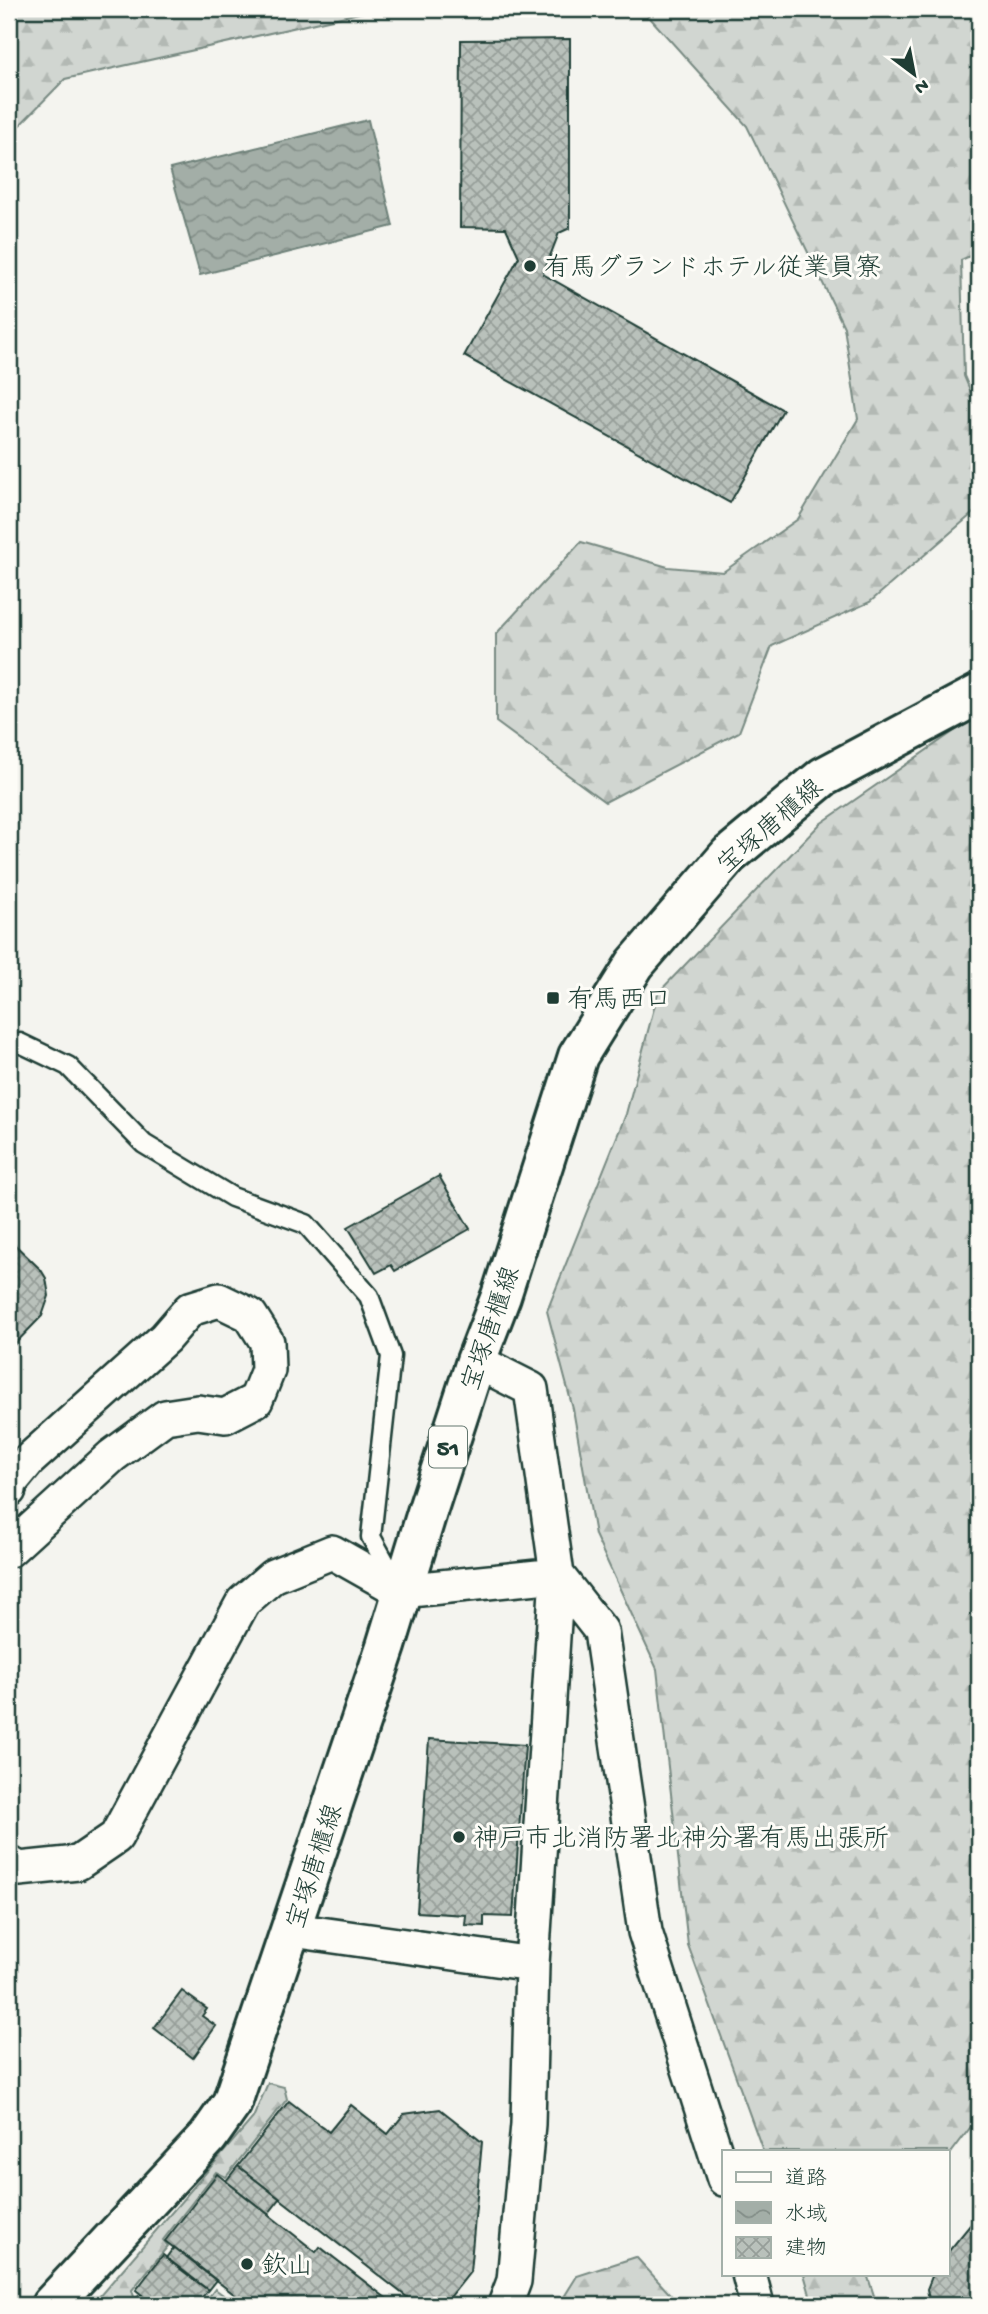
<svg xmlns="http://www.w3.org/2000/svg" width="988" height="2314" font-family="'Gochi Hand','Klee One',sans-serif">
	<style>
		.forest { fill: url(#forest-firs); stroke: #788a82; stroke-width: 2 }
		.water { fill: url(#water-waves); stroke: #6e8179; stroke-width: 2 }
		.building { fill: url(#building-cross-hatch); stroke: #1f3d34; stroke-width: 2 }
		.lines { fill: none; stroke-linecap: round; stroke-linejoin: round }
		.service-casing { stroke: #1f3d34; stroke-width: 23 }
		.minor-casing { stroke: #1f3d34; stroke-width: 38 }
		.primary-casing { stroke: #1f3d34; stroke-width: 44 }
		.service { stroke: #fdfcf7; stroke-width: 18 }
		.minor { stroke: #fdfcf7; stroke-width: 33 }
		.primary { stroke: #fdfcf7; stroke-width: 38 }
		.poi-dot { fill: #1f3d34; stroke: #fdfcf7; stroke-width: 2.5 }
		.labels { text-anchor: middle; stroke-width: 6; stroke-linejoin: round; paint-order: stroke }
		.shield { fill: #fdfcf7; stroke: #62766e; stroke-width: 2 }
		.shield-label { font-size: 24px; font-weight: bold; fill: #1f3d34 }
		.poi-label { font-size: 26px; fill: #1f3d34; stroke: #fdfcf7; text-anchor: start }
		.street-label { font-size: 26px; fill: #1f3d34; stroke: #fdfcf7 }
	</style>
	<defs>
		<pattern id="forest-firs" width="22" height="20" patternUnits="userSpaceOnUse" patternTransform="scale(1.75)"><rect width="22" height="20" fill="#d1d6d1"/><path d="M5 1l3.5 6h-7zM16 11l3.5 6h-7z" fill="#b3b9b4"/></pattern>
		<pattern id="water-waves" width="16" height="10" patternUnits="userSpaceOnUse" patternTransform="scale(1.75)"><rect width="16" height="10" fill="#a3aea7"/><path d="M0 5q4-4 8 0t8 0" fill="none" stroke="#848f89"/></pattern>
		<pattern id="building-cross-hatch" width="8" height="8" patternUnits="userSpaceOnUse" patternTransform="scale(1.75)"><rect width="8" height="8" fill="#b9c1bb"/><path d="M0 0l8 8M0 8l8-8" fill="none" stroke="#969e99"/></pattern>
	</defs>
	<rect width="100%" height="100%" fill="#f4f4ef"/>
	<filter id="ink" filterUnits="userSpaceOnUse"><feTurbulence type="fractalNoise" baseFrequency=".0143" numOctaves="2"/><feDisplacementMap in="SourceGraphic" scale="14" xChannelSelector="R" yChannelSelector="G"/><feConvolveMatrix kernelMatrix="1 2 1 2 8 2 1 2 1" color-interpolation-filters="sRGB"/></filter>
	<g filter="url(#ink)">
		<path class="forest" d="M9,9H377L65,79L9,136Z
			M642,9H979V252L961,260L964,376L979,411V508L870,602L772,646L739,732L605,802L496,722V634L581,542L668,567L723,572L798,519L858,419L844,327L747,126Z
			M979,714V2116L948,2157V2151H763L688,1945L657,1669L595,1535L573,1409L547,1311L626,1114L658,993L820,824Z
			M268,2083L284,2087L287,2099L226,2177L216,2172L163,2240L168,2246L132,2290L134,2297L120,2305H92L253,2118Z
			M636,2257L680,2305H559L577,2276Z
			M804,2274H867L877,2305H813Z
			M215,2289L237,2305H203Z"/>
		<path class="water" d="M368,120L393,226L200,275L170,169Z"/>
		<path class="building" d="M570,39V228L559,233L543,274L783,410L730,503L464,356L519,257L506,228L460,227L461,40Z
			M439,1176L470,1229L395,1271L391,1265L376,1273L348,1227Z
			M9,1239L41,1270L46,1278L49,1296L42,1316L9,1350Z
			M429,1739L525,1745L513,1917L484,1916V1926L465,1925L466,1915L417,1912Z
			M182,1991L207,2009L202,2016L216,2026L193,2058L154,2028Z
			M289,2101L329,2132L351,2105L388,2134L404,2114L440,2109L482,2142L470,2272L444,2305L430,2297L424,2305H417L238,2166Z
			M238,2166L280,2199L268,2214L226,2181Z
			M217,2174L316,2252L320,2247L395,2305H248L165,2241Z
			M979,2214V2305H930L927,2289L933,2274H948V2252Z
			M174,2247L216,2280L208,2290L166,2258Z
			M163,2255L208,2290L196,2305H154L136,2290Z
			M141,2295L154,2305H124Z"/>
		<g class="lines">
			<g class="service-casing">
				<path id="service" d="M20,1043L68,1066L144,1144L232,1197L306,1224L369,1296L391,1356L371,1537L397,1584"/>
			</g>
			<g class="minor-casing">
				<path id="minor" d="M476,1361L531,1389L557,1575L532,1964L528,2124L514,2281L505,2305
					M9,1490L10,1483L29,1460L165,1338L190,1309L219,1300L250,1315L267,1342L268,1370L256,1400L225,1416L198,1412L165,1417L112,1456L9,1550
					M557,1575L601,1631L645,1932L724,2179
					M9,1863L19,1869L78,1863L116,1837L243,1602L273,1576L332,1552L401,1591L557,1575
					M292,1930L532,1964
					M749,2274L757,2305"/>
			</g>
			<g class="primary-casing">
				<path id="primary" d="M51,2305L208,2137L232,2103L386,1646L428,1509L476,1361L501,1296L578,1056L635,964L729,855L823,777L979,694"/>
			</g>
			<use href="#service" class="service"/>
			<use href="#minor" class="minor"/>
			<use href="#primary" class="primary"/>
		</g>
	</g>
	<g class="poi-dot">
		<circle cx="530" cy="266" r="7"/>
		<rect x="546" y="991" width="14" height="14" rx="3.5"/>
		<circle cx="459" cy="1837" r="7"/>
		<circle cx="247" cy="2264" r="7"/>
	</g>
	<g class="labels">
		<rect class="shield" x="429" y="1426.5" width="38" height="41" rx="5"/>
		<g class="shield-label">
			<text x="448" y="1455">51</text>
		</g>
		<g class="poi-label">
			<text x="544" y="275">有馬グランドホテル従業員寮</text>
			<text x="567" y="1007">有馬西口</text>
			<text x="473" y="1846">神戸市北消防署北神分署有馬出張所</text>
			<text x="261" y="2273">欽山</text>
		</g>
		<g class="street-label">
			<text transform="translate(769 825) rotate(-41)" y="9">宝塚唐櫃線</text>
			<text transform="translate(489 1328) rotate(-71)" y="9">宝塚唐櫃線</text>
			<text transform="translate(313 1866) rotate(-72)" y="9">宝塚唐櫃線</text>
		</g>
	</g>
	<rect width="988" height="2314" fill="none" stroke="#fdfcf7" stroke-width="35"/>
	<rect x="18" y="18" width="953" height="2279" fill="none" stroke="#1f3d34" stroke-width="2.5" filter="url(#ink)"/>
	<rect x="722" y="2150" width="228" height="126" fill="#fdfcf7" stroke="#a4b0a9" stroke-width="2"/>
	<rect x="736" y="2172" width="35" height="10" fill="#fdfcf7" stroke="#a4b0a9" stroke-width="2"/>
	<text x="785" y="2184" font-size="21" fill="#1f3d34">道路</text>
	<rect x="736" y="2202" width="35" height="21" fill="url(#water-waves)" stroke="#a4b0a9" stroke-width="2"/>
	<text x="785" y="2220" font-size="21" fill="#1f3d34">水域</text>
	<rect x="736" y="2237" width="35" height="21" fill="url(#building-cross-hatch)" stroke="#a4b0a9" stroke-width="2"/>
	<text x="785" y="2254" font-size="21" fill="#1f3d34">建物</text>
	<g transform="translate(914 74) rotate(148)" stroke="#fdfcf7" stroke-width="5" paint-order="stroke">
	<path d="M0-5L12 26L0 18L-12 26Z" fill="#1f3d34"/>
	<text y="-10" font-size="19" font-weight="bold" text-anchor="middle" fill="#1f3d34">N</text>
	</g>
</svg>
